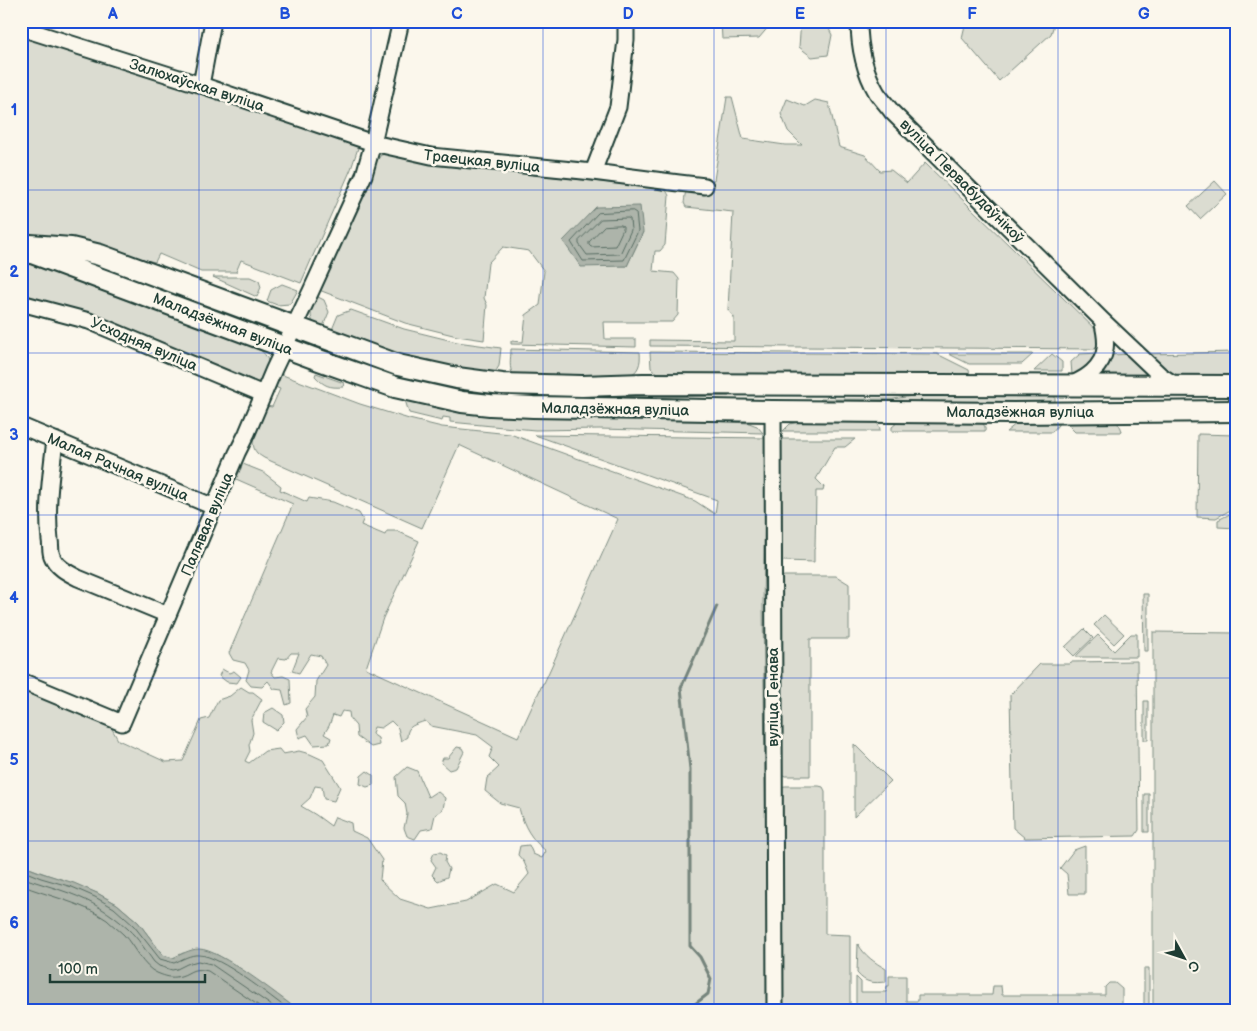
<svg xmlns="http://www.w3.org/2000/svg" width="1257" height="1031" font-family="'Balsamiq Sans',sans-serif">
	<style>
		.green { fill: #dbdcd1; stroke: #7d8c82; fill-rule: evenodd }
		.water { fill: #adb4aa; stroke: #74847b }
		.lines { fill: none; stroke-linecap: round; stroke-linejoin: round }
		.shore { stroke: #586d63; stroke-width: 1 }
		.stream { stroke: #74847b; stroke-width: 3 }
		.minor-casing { stroke: #1f3d34; stroke-width: 19 }
		.major-casing { stroke: #1f3d34; stroke-width: 24 }
		.minor { stroke: #fbf7ec; stroke-width: 15 }
		.major { stroke: #fbf7ec; stroke-width: 20 }
		.grid { fill: none; stroke: #1d4ed8; stroke-width: 1; stroke-opacity: 0.55 }
		.labels { text-anchor: middle; stroke-width: 5; stroke-linejoin: round; paint-order: stroke }
		.street-label { font-size: 15px; fill: #1f3d34; stroke: #fbf7ec }
		.neatline { fill: none; stroke: #1d4ed8; stroke-width: 2 }
		.grid-label { font-size: 16px; text-anchor: middle; font-weight: bold; fill: #1d4ed8 }
	</style>
	<rect width="100%" height="100%" fill="#fbf7ec"/>
	<filter id="ink" filterUnits="userSpaceOnUse"><feTurbulence type="fractalNoise" baseFrequency=".02" numOctaves="2"/><feDisplacementMap in="SourceGraphic" scale="10" xChannelSelector="R" yChannelSelector="G"/><feConvolveMatrix kernelMatrix="1 2 1 2 8 2 1 2 1" color-interpolation-filters="sRGB"/></filter>
	<g filter="url(#ink)">
		<path class="green" d="M721,21H771L770,25L759,38L722,39Z
			M801,21H825L832,35L828,55L812,57L799,47Z
			M966,21H1055L1051,34L999,81L962,38Z
			M21,35L86,55L359,145L351,169L301,283L241,260L236,272H201L159,254L155,262L128,256L96,243L38,239L21,236Z
			M727,97H732L743,139L785,145H802L788,131L781,114L787,99L805,106L815,100L829,103L839,147L865,155L880,171L891,170L907,183L925,163L1102,336L1101,349L650,346V340L734,341V317L728,310L733,212L686,207L684,203C685,199 684,194 687,191C691,185 707,180 714,180Z
			M391,153L428,163L638,186C652,186 664,182 669,196L665,245L660,251H655L653,271L674,273L679,279L678,315L672,322H604L605,339H636V347L511,344V341L523,342L526,315L540,305L544,271L529,251L503,247L488,263L484,298L487,305L484,340L457,336L405,323L319,290L375,163L381,155ZM643,232L627,266L603,265Z
			M1215,181L1227,194L1200,219L1188,206Z
			M21,258L260,350C275,361 266,373 260,387L21,297Z
			M213,277H250L259,281L261,287L257,297Z
			M282,284L298,290L290,304L277,305L267,301L271,290Z
			M316,296L324,300L329,312L322,329C306,322 311,309 316,296Z
			M351,310L404,329L457,342L501,348L499,366L494,374L489,376L398,357L331,332L338,315Z
			M511,349L640,352C641,363 639,373 627,376H514C508,368 511,359 511,349Z
			M326,351L377,369L400,374L463,391L521,396H729L650,397L626,401L490,399L397,378L325,353Z
			M650,352L937,354L969,370L970,376L659,375L651,368Z
			M1236,352V375H1170L1146,354Z
			M1100,353L1080,375H1072L1071,362L1080,354Z
			M949,354H1033L1022,364H969Z
			M1052,354L1062,362V371H1034Z
			M1132,354L1154,376L1095,377L1110,355Z
			M316,373L344,383L343,387C329,388 324,386 315,376Z
			M280,374L360,404L409,419L442,427L510,434L695,501L715,514L717,500L535,435L766,438L763,604L768,1010H298L235,966L216,954L183,953L173,958L163,955L138,922L117,904L97,893L21,865V687L89,716L111,727L118,740L166,762L183,761L201,720L209,718L218,700L230,696L241,687L249,692H253L262,699L251,720L253,733L249,745L250,751L245,761L249,763L265,751L279,749L283,754L299,751L310,754L323,760L340,787L334,801L324,799L322,787L315,786L310,798L301,806L316,815L331,826L335,817L351,823L352,831L367,838L382,860L380,880L400,899L431,909L466,902L497,884L514,892L529,874L524,862L518,855L520,846L529,845L533,854L542,858L546,851C531,839 524,827 519,808L500,803L485,791L487,778L499,767L489,757L493,747L477,735L431,726L425,721C415,725 407,725 407,737L401,741L398,728L391,721L381,728L374,727L372,734L378,738L379,745L371,747L357,737L356,726L350,719L349,712L342,711L339,717L333,715L329,726L324,734L331,738L329,744L314,745L307,735L299,738L297,729L307,717L305,709L315,697L316,681L326,665L321,656L311,654L299,673L292,671L299,653H291L286,659L278,658L271,672L275,677L283,676L290,679L291,703L286,705L282,690L274,689L268,681L262,687L251,686L246,680L249,670L245,663L233,660L229,653L293,504L236,479L243,464L263,472L281,486L280,490L307,502L309,498L333,502L359,513L363,520L361,525L385,535L387,531H397L419,541L383,618L366,668L518,737L543,683H544L618,519L459,445L422,528L264,458C261,456 259,455 257,453C246,441 261,417 266,406L272,407L280,389L275,387Z
			M919,395L1055,396V402L821,401L820,400L821,399H893Z
			M405,400L438,404L634,417L749,423L757,426L763,433L599,429L535,430L450,422V418L443,417L442,421L409,413Z
			M874,421C878,424 880,426 880,431H783L790,424L798,422Z
			M898,422H980C984,424 986,427 985,431H892V427Z
			M1114,422C1119,424 1121,426 1122,432H1075L1068,425V423Z
			M1017,423H1058V425L1052,432H1006Z
			M1198,434L1236,435V507L1216,518L1197,517Z
			M779,439H855L845,447H835L816,479L824,487L823,491H816L815,548L814,549V562L784,561L780,560Z
			M1236,511V528L1218,527V520Z
			M784,576H836L849,584V639H810V776H785L781,774L780,578Z
			M1143,594H1148V651H1144Z
			M1104,615L1124,634L1114,644L1094,625Z
			M1084,629L1093,638L1074,656L1065,647Z
			M1153,632L1236,633V1010H1153Z
			M1131,634H1137V657H1075L1098,635L1114,651Z
			M1137,661L1139,830L1135,836L1025,838L1013,828L1010,695L1040,664H1069L1071,662Z
			M222,669L229,673L234,671L241,677L237,683L227,682L219,676Z
			M1144,701H1148V740H1144Z
			M273,708L283,715L284,722L276,730L263,722L264,713Z
			M854,744L891,781L854,817Z
			M457,747L462,748L464,752L456,768L449,770L441,763L443,758H448Z
			M407,767L417,771L428,797L437,791L445,798L443,809L435,815L432,828L421,830L415,839L407,836L404,828L407,814L405,803L398,796L396,777Z
			M367,771L373,775V785L367,787L360,784L361,776Z
			M785,786H819L823,787L825,791V934L850,935V1010H780L781,787Z
			M1144,794H1149V832H1144Z
			M1085,846V894H1069L1067,874L1060,868L1074,850Z
			M440,852L446,855L445,862L449,869L447,877L438,881L432,875L436,867L431,860L434,853Z
			M858,944C865,956 874,962 886,969V982C874,983 866,984 857,973Z
			M1144,968H1149V1010H1144Z
			M889,976H906V1001H918V995H992L993,986H1001L1002,995H1105V987L1109,983H1115L1122,989V1010H856V977L861,982V992H886L887,986H889Z"/>
		<path class="water" d="M640,206L643,232L627,266L581,267L563,241L596,207Z
			M21,865L42,873L74,883L97,893L117,904L138,922L163,955L173,958C180,955 190,949 199,949C220,949 279,996 298,1010H21Z"/>
		<g class="lines">
			<path class="shore" d="M633,211L636,213L638,231L624,260L583,261L571,242L598,213Z
				M601,219L628,218L630,219L631,230L620,254L587,255L579,244V241Z
				M621,225L623,226V229L615,246L591,247L589,245V242L604,226Z
				M21,870L41,878L72,887L95,897L114,908L134,926L160,959L174,963C181,960 191,954 199,955C220,955 271,997 289,1010
				M21,877C37,883 53,887 69,893C91,901 111,913 128,929C138,938 146,951 154,962L159,966L172,970L177,969L187,964L198,961L211,964L278,1010
				M21,885C50,897 81,902 107,920C112,925 119,930 124,935C134,946 143,967 157,973C162,975 169,978 176,977C191,975 190,966 208,971L265,1010"/>
			<path class="stream" d="M691,1010L695,1004L708,994L711,979L700,957L690,946V769L681,688L717,606"/>
			<g class="minor-casing">
				<path id="minor" d="M859,21C859,46 864,71 877,93C882,100 887,105 892,112L1102,320L1160,375L1177,386
					M21,28L201,85L373,143L431,156L593,172L679,183L705,186
					M201,85L213,21
					M593,172L618,107L626,40V21
					M21,303L89,321L263,394
					M1071,385C1078,381 1086,378 1092,372C1109,357 1107,340 1102,320
					M773,411L775,1010
					M21,426L214,507
					M55,440C51,474 46,506 50,540C51,545 50,551 52,556C56,567 68,573 78,578L168,615
					M21,681L122,723L237,453L247,433L274,369L311,291L364,175L373,143L401,21"/>
			</g>
			<g class="major-casing">
				<path id="major" d="M30,245L71,248L100,255L398,365L457,378L502,384L582,386L643,384L1236,386
					M21,249L316,359L378,381L395,387L462,402L490,405L533,407L773,411L1013,413L1236,411"/>
			</g>
			<use href="#minor" class="minor"/>
			<use href="#major" class="major"/>
		</g>
	</g>
	<path class="grid" d="M199,21V1010M371,21V1010M543,21V1010M714,21V1010M886,21V1010M1058,21V1010M21,190H1236M21,353H1236M21,515H1236M21,678H1236M21,841H1236"/>
	<g class="labels">
		<g class="street-label">
			<text transform="translate(197 85) rotate(18)" y="5">Залюхаўская вуліца</text>
			<text transform="translate(482 161) rotate(6)" y="5">Траецкая вуліца</text>
			<text transform="translate(962 181) rotate(45)" y="5">вуліца Первабудаўнікоў</text>
			<text transform="translate(223 324) rotate(21)" y="5">Маладзёжная вуліца</text>
			<text transform="translate(144 344) rotate(23)" y="5">Усходняя вуліца</text>
			<text transform="translate(615 409) rotate(1)" y="5">Маладзёжная вуліца</text>
			<text x="1020" y="417">Маладзёжная вуліца</text>
			<text transform="translate(118 467) rotate(23)" y="5">Малая Рачная вуліца</text>
			<text transform="translate(207 524) rotate(-67)" y="5">Палявая вуліца</text>
			<text transform="translate(773 697) rotate(-90)" y="5">вуліца Генава</text>
		</g>
	</g>
	<rect width="1257" height="1031" fill="none" stroke="#fbf7ec" stroke-width="55"/>
	<g transform="translate(1184 958) rotate(130)" stroke="#fbf7ec" stroke-width="4" paint-order="stroke">
	<path d="M0-4L9 19L0 12L-9 19Z" fill="#1f3d34"/>
	<text y="-8" font-size="14" font-weight="bold" text-anchor="middle" fill="#1f3d34">С</text>
	</g>
	<path d="M50 974v8h155v-8" fill="none" stroke="#1f3d34" stroke-width="2.5"/>
	<text x="58" y="974" font-size="15" fill="#1f3d34" stroke="#fbf7ec" stroke-width="4" paint-order="stroke">100 m</text>
	<rect x="28" y="28" width="1202" height="976" class="neatline"/>
	<g class="grid-label">
		<text x="113" y="19">A</text>
		<text x="285" y="19">B</text>
		<text x="457" y="19">C</text>
		<text x="628" y="19">D</text>
		<text x="800" y="19">E</text>
		<text x="972" y="19">F</text>
		<text x="1144" y="19">G</text>
		<text x="14" y="115">1</text>
		<text x="14" y="277">2</text>
		<text x="14" y="440">3</text>
		<text x="14" y="603">4</text>
		<text x="14" y="765">5</text>
		<text x="14" y="928">6</text>
	</g>
</svg>
